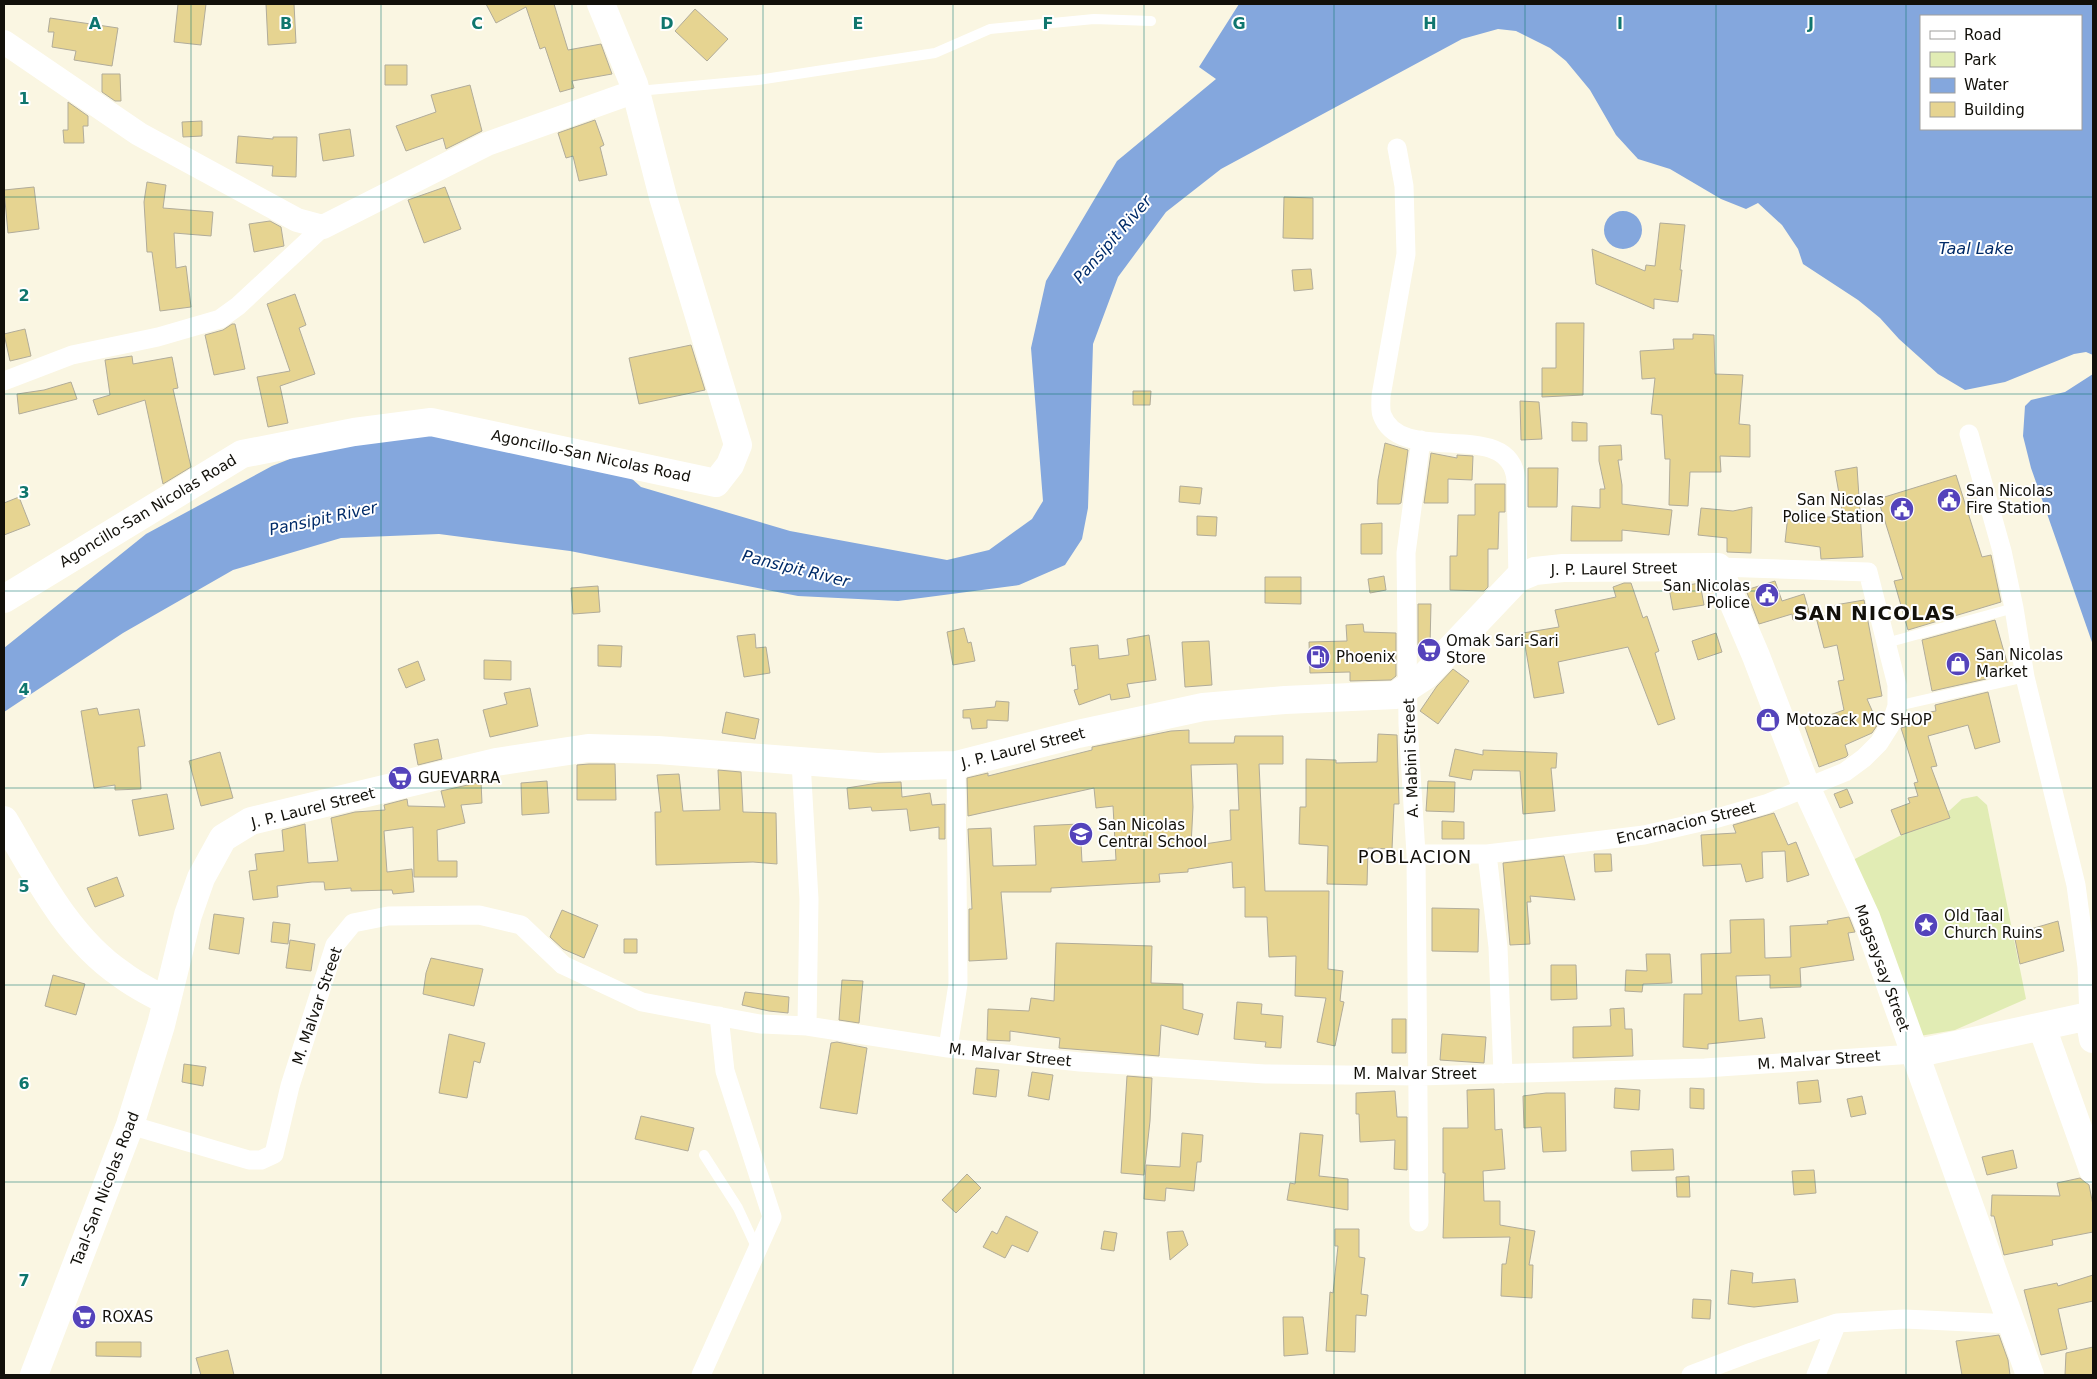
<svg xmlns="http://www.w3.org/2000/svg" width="2097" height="1379" font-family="'DejaVu Sans',sans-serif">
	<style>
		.green { fill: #e1ecb4 }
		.water { fill: #84a7dd; fill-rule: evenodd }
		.building { fill: #e6d491; stroke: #b1ac9a; fill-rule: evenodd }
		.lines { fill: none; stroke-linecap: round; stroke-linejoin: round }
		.service { stroke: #fff; stroke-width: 10 }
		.minor { stroke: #fff; stroke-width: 19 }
		.tertiary { stroke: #fff; stroke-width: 24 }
		.secondary { stroke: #fff; stroke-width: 28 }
		.grid { fill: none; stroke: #0f766e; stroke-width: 1; stroke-opacity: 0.55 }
		.labels { text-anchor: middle; stroke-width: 4; stroke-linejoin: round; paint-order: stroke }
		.street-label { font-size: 15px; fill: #12100a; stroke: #fff }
		.poi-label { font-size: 15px; fill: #12100a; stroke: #fff; text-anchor: start }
		.water-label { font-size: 16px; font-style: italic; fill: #002b69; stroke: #fff }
		.quarter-label { font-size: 18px; letter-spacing: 1px; fill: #12100a; stroke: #fff }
		.district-label { font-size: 20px; font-weight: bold; letter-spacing: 1px; fill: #12100a; stroke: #fff }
		.grid-label { font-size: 16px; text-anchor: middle; font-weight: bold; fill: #0f766e; stroke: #fff; stroke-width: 4; stroke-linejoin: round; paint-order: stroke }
	</style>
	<rect width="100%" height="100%" fill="#faf6e2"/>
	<path class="green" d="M1977,796L1987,805L2026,999L1955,1030L1914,1037L1847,863L1950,810L1962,799Z"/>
	<path class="water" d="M1239,4H2093V355L2086,352L2074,354L2005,382L1965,390L1938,374L1899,339L1880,318L1858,300L1803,264L1798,249L1782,225L1758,203L1746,209L1721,199L1670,169L1638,159L1616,135L1590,90L1566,61L1550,48L1516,31L1498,29L1462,39L1221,169L1166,212L1118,277L1093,344L1088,508L1082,539L1065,565L1019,585L898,601L798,596L570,551L439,534L341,538L233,570L123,633L4,712V648L146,534L272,466L371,427L450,422L619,467L641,487L790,531L947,560L989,550L1032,519L1043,501L1031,348L1046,281L1117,161L1216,79L1199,67ZM1921,16H2081V129H1921Z
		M1604 230a19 19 0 1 1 38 0a19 19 0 1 1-38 0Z
		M2093,374V645L2031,468L2023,436L2025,406L2031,400L2065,392Z"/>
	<path class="building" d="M178,4H206L201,45L174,42Z
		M266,4H294L296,43L268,45Z
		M486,4H554L568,50L601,44L612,74L572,81L574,88L560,92L545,47L540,49L526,7L496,23Z
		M695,9L728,39L707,61L675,31Z
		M50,18L118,28L112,66L74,60L76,51L52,47L54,32H48Z
		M385,65H407V85H385Z
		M102,74H120L121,101H115L102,92Z
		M470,85L482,131L446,149L443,138L406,151L396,126L436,112L431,95Z
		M68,102L88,116V126H83L84,143H64L63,130H68Z
		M595,120L604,145L600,147L607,175L579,181L573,156L566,158L558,133Z
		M202,121V136L183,137L182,122Z
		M350,129L354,156L323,161L319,134Z
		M238,136L273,139V137H297L296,177L272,176L273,166L236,163Z
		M147,182L166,185L163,208L213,212L211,236L174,233L176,268L186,266L191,307L160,311L152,252H147L144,202Z
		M34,187L39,229L8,233L4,190Z
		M445,187L461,229L424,243L408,200Z
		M1284,197L1313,198V239L1283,238Z
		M270,221L281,227L284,246L254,252L249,224Z
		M1660,223L1685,225L1680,270H1682L1678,302L1654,299V309L1596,284L1592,249L1645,271L1646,265L1655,266Z
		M1311,269L1313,289L1294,291L1292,270Z
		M295,294L306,325L299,328L315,374L280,386L288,423L268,427L257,377L290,371L267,304Z
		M1556,323H1584L1583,395L1542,397V368H1556Z
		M232,324H235L245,369L214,375L205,335L223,330Z
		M25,329L31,356L10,361L4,334Z
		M1693,334L1714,335L1715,374L1743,375L1739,424L1750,425V457L1720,456L1721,472H1690L1688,506L1669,505L1670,459H1665L1662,415L1651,414L1655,378L1642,379L1640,351L1674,349L1673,339H1693Z
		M691,345L705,390L639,404L629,358Z
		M132,356L133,364L172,357L178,388L173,389L191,467L163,484L145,400L98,415L93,400L110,395L105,360Z
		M71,382L77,399L19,414L17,394L44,390Z
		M1133,391H1151L1150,405H1133Z
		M1520,401L1539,402L1542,439L1521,440Z
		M1572,422L1587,423V441H1572Z
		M1385,443L1408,450L1401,503L1399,504H1377L1378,480Z
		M1621,445L1622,460H1618L1622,485V504L1672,510L1669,535L1622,530V541H1571L1572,506L1600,508V489H1605L1599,461V446Z
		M1431,453L1457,458V455L1473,456L1472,480L1448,479V503H1424Z
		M1857,467L1863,557L1821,559L1820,547L1785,542L1788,515L1814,518L1843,516L1835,471Z
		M1528,468H1558L1557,507H1528Z
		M1956,475L1982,557L1991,555L2001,602L1908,630L1894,581L1903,579L1878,499Z
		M1475,484H1505V512H1499L1498,549H1488V587L1484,591L1450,590V556H1457L1458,515H1475Z
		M1180,486L1202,488L1200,504L1179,502Z
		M19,497L30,525L4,535V503Z
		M1752,507L1751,553L1727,552V538L1698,535L1701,508L1733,511Z
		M1197,516L1217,517L1216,536L1197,535Z
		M1382,523V554H1361V524Z
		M1384,576L1386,590L1370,593L1368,579Z
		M1265,577H1301V604L1265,603Z
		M1775,581L1782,601L1804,594L1810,615L1793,620L1792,614L1759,624L1746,590Z
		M1624,583H1631L1643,618L1647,616L1659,651L1655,653L1675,719L1658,725L1628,647L1558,662L1564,693L1534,698L1523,633L1559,627L1555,610L1616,597L1613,587Z
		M1700,583L1704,605L1673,610L1669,588Z
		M598,586L600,612L573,614L571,588Z
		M1864,600L1882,696L1867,699L1878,724L1872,733L1845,745L1848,755L1846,757L1819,767L1804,724L1844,710L1838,681L1844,680L1837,645L1824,648L1816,617L1837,614L1835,605Z
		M1418,604H1431L1430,645H1418Z
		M1995,620L2008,666L1985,673L1986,679L1932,691L1922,640Z
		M1363,624L1364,632L1396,633V676L1391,680L1350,681V672L1310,673L1309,642L1347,641L1346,625Z
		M964,628L968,643L971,642L975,661L953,665L947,632Z
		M1716,633L1722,652L1698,660L1692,641Z
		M755,634L756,648L766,647L770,673L744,677L737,636Z
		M1149,635L1156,680L1127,684L1130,697L1111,700L1110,694L1079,705L1074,690L1078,689L1075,665L1072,666L1070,648L1098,645L1099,659L1129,655L1127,639Z
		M1209,641L1212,685L1185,687L1182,642Z
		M598,645L622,646L621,667L598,666Z
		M484,660L511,661V680L484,679Z
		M418,661L425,680L406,688L398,669Z
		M1453,669L1469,681L1438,724L1420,711L1437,686Z
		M530,688L538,726L490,737L483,710L507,704L504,693Z
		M1988,692L2000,742L1975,749L1968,725L1928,736L1937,766L1931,767L1950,818L1901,835L1891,810L1910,803L1908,798L1918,796L1914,783L1918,782L1901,728L1926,721L1924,713L1936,711L1935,705Z
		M996,701L1009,702L1008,721L987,720V728L972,729L970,718H963V710L995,707Z
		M97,708L99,715L139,709L145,746L138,747L141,789L115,790V785L94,788L81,711Z
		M726,712L759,719L755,739L722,733Z
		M1189,730V743H1234L1235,736H1283V764H1259L1265,891H1329L1328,969L1343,971L1340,1001L1344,1002L1335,1046L1317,1042L1326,998L1295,996L1296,956L1269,957L1267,917H1245V887L1233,888L1232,862L1188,869V872L1159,874L1160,882L1051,888V892H1001L1007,959L969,961V909H972L968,829L991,828L993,866L1036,865L1034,826L1080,824L1082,862L1116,860L1113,806L1096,808L1094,788L968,816L967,778L988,773V776L1092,750V747L1171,731ZM1237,764L1239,810H1230L1231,840L1191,846L1193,807L1191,765Z
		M1378,734L1397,735L1399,804H1394L1392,849L1368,848L1367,885L1327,884L1328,846L1299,844L1300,807H1306V759L1336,760V763L1377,762Z
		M438,739L442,759L418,765L414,744Z
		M1455,749L1483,755V750L1557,753L1556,768H1551L1555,811L1523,814L1520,771L1473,770L1471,780L1449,776Z
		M220,752L233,798L201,806L189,761Z
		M589,764H615L616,800H577V765Z
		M718,770L741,772L743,812L776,813L777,864L753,862L656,865L655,812H661L657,775L679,774L683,811L720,810Z
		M547,781L549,813L522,815L521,783Z
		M1428,781L1455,782L1454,812L1426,811Z
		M481,782L482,803L461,805L465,823L437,830L438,861H457V877H414L413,827L384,831L387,872L412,869L414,892L393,894L392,890L351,891V888L325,890L324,882H312L277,886L278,897L253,900L249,871L257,870L255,854L284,851L282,830L305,824L308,863L338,861L331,818L355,812L385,810L384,805L407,799L408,806L445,807L441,791Z
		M901,782L902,797L930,793L932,805L945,804V839H939V827L910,831L907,809L872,811L871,807L849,809L847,788L878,783Z
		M1847,789L1853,803L1840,808L1834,794Z
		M167,794L174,829L139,836L132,800Z
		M1774,813L1788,845L1796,842L1809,875L1787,882L1785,851L1762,852L1763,878L1746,882L1741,864L1703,866L1701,835L1736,833L1733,825Z
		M1442,821L1464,822V839H1442Z
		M1594,854H1611L1612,871L1595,872Z
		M1564,856L1575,900L1530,896L1531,902H1527L1530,944L1510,945L1503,863Z
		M117,877L124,896L95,907L87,888Z
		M1432,908L1479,909L1478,952L1432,951Z
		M562,910L598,925L584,958L563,949L550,937Z
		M214,914L244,918L239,954L209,949Z
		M1849,917L1855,932L1848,933L1854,960L1800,968L1801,987L1770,988V975L1736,976L1739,1021L1762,1018L1765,1038L1708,1044V1049L1683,1047L1684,994H1702L1701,954L1731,953L1730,920L1764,919L1765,958L1791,957L1790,926L1828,924L1827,921Z
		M2058,921L2064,951L2020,964L2014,934Z
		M273,922L290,924L288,944L271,942Z
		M624,939H637V953H624Z
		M290,940L315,944L311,971L286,968Z
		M1056,943L1152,946L1151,983L1183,984V1009L1203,1014L1198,1035L1161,1025L1159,1056L1059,1048L1060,1038L1010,1031V1041L987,1040L988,1009L1029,1011L1031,998L1054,1001Z
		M1646,954H1670L1672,983L1643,984L1642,992L1625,991L1626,970L1647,971Z
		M431,958L483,969L474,1006L423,994L426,973Z
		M1551,965H1576L1577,999L1551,1000Z
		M53,975L85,984L76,1015L45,1006Z
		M842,980L863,981L859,1023L839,1020Z
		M745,992L789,997L788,1013L769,1011L742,1005Z
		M1237,1002L1262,1004L1261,1014L1283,1016L1281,1048L1265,1047L1266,1042L1234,1039Z
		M1624,1008L1625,1029H1632L1633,1056L1573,1058V1027L1611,1026L1610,1009Z
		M1392,1019H1406V1053H1392Z
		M449,1034L485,1043L480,1063L474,1061L467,1098L439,1093Z
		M1442,1034L1486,1037L1484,1063L1440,1060Z
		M837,1042L867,1048L857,1114L820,1108L831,1043Z
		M184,1064L206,1067L203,1086L182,1082Z
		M976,1068L999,1070L996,1097L973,1094Z
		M1032,1072L1053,1075L1049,1100L1028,1096Z
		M1127,1076L1152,1078L1150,1121L1144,1175L1121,1173Z
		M1818,1080L1821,1102L1799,1104L1797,1082Z
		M1615,1088L1640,1090L1639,1110L1614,1108Z
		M1690,1088L1704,1089V1109L1690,1108Z
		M1494,1089L1495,1130L1502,1129L1505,1169L1483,1171L1484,1201H1500V1225L1535,1231L1529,1265H1533L1532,1298L1501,1296L1502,1264H1506L1510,1237L1443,1238L1445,1173H1443V1128H1468L1467,1090Z
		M1395,1091L1397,1117H1407V1170L1394,1169L1395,1140L1360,1142L1359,1114H1356V1093Z
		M1546,1093H1565L1566,1151L1543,1152L1541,1127L1524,1128L1523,1096Z
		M1862,1096L1866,1114L1851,1117L1847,1099Z
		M641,1116L694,1128L688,1151L635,1139Z
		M1182,1133L1203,1135L1201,1162H1197L1194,1191L1166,1188L1165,1201L1144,1199L1146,1165L1180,1167Z
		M1300,1133L1323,1135L1319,1176L1348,1179V1210L1287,1200L1290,1183L1295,1184Z
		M1673,1149L1674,1170L1632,1171L1631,1151Z
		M2013,1150L2017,1168L1987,1175L1982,1157Z
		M1814,1170L1816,1193L1794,1195L1792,1171Z
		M967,1174L981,1188L956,1213L942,1200Z
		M1689,1176L1690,1197H1677L1676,1177Z
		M2080,1178L2089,1185L2093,1205V1232L2052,1240L2053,1245L2004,1255L1994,1216H1991L1992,1195L2060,1196L2057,1183Z
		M1006,1216L1038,1232L1028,1252L1012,1245L1005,1258L983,1247L992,1231L997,1234Z
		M1335,1229H1359V1257L1365,1258L1361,1294L1368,1295L1366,1316L1356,1315L1355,1352L1326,1351L1330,1292L1333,1293L1338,1246H1335Z
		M1104,1231L1117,1233L1114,1251L1101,1249Z
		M1183,1231L1188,1245L1170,1260L1167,1232Z
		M1731,1270L1753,1273L1752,1283L1795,1279L1798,1302L1754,1307L1728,1304Z
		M2093,1275V1301L2058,1309L2067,1349L2041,1355L2024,1290L2057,1283L2058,1286Z
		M1693,1299L1711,1300L1710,1319L1692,1318Z
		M1283,1317H1303L1308,1354L1284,1356Z
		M1999,1335L2008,1360L2010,1375H1962L1956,1341Z
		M96,1342H141V1357L96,1356Z
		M2093,1347V1375H2065L2066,1353Z
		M228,1350L234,1375H201L196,1358Z"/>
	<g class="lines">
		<path class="service" d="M638,91L758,80L935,53L990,29L1094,19L1151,21
			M1886,643L2014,608
			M1897,706L2025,677
			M704,1155L738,1208L757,1249"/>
		<path class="minor" d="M1397,148L1404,186L1406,254L1381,396C1381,402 1380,410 1382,415C1401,468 1511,416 1516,480L1518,578
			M4,381L72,355L158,337L220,319L238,306L323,227
			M1969,434L2002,551L2014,608L2025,677L2076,885L2087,967L2089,1016
			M801,762L809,899L807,1026
			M1416,854H1487L1644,835L1714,819L1766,804L1845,772L1864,758L1879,743L1891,724L1897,706V685L1868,572L1718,567
			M1487,854L1498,947L1503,1074
			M948,1048L958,984L956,765
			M130,1125L249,1160H261L274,1154L290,1086L335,945L353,923L388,916L479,915L521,925L563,965L642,1002L760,1024L807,1026L948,1048L1080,1062L1265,1074L1419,1076L1705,1068L1914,1054
			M1419,1222L1416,854L1408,724L1406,553L1421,440
			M701,1375L772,1217L725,1071L719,1016
			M1691,1375L1752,1352L1837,1323L1904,1319L2013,1324
			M1816,1375L1837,1323"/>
		<path class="tertiary" d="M4,42L139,134L297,220L323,227L487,144L636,91"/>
		<path class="secondary" d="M4,599L242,454L354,432L431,422L716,483L730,465L738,445L663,197L634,84L601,4
			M4,820C36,874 67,937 121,974C135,985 151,993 167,1001
			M2042,1027L2093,1170
			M1914,1054L2089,1016L2093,1039
			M34,1375L130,1125L161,1025L188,915L201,878L223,838L251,821L496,762L588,748L658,750L877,767L956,765L1078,734L1203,707L1285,700L1396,695L1425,676L1518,578L1535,571L1563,568L1718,567L1756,656L1807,789L1866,917L2030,1375"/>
	</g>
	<path class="grid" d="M191,4V1375M381,4V1375M572,4V1375M763,4V1375M953,4V1375M1144,4V1375M1334,4V1375M1525,4V1375M1716,4V1375M1906,4V1375M4,197H2093M4,394H2093M4,591H2093M4,788H2093M4,985H2093M4,1182H2093"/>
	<defs>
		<g id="civic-disc" transform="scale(1.25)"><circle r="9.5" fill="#5443bb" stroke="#fff"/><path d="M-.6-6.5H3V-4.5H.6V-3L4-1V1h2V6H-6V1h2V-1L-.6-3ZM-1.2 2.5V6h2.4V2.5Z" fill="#fff"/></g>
		<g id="supermarket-disc" transform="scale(1.25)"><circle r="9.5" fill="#5443bb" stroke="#fff"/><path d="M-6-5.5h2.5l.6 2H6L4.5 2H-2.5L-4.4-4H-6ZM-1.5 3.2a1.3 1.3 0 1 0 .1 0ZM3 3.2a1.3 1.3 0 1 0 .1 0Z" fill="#fff"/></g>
		<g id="fuel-disc" transform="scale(1.25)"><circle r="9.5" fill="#5443bb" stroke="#fff"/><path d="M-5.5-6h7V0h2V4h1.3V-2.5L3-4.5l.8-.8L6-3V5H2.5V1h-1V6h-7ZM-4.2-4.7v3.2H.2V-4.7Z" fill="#fff"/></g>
		<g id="shop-disc" transform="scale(1.25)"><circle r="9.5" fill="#5443bb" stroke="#fff"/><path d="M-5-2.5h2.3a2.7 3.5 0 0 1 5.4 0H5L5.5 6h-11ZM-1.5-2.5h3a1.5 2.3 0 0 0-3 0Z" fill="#fff"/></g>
		<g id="school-disc" transform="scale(1.25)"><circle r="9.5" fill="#5443bb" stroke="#fff"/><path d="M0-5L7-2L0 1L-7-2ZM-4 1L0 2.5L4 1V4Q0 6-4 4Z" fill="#fff"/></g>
		<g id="sight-disc" transform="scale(1.25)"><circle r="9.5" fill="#5443bb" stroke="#fff"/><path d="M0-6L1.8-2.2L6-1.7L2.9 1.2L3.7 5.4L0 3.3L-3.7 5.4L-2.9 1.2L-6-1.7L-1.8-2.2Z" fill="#fff"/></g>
	</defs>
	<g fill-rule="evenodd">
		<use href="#civic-disc" x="1949" y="500"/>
		<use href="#civic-disc" x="1902" y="509"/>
		<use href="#civic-disc" x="1767" y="595"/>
		<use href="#supermarket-disc" x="1429" y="650"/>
		<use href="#fuel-disc" x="1318" y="657"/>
		<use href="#shop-disc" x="1958" y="664"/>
		<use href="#shop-disc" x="1768" y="720"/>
		<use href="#supermarket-disc" x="400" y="778"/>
		<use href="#school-disc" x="1081" y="834"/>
		<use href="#sight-disc" x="1926" y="925"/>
		<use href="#supermarket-disc" x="84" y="1317"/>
	</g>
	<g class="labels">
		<g class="street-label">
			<text transform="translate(591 456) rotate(12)" y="5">Agoncillo-San Nicolas Road</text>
			<text transform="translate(148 511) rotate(-31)" y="5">Agoncillo-San Nicolas Road</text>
			<text transform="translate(1614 569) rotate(-1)" y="5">J. P. Laurel Street</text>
			<text transform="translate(1023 748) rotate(-14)" y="5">J. P. Laurel Street</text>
			<text transform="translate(1411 758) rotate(-92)" y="5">A. Mabini Street</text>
			<text transform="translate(313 808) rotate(-14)" y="5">J. P. Laurel Street</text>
			<text transform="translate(1686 823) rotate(-13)" y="5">Encarnacion Street</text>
			<text transform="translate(1882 968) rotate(70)" y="5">Magsaysay Street</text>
			<text transform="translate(317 1006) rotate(-71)" y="5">M. Malvar Street</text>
			<text transform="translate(1010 1055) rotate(6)" y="5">M. Malvar Street</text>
			<text transform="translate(1819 1060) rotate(-4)" y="5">M. Malvar Street</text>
			<text x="1415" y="1079">M. Malvar Street</text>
			<text transform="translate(105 1189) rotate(-69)" y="5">Taal-San Nicolas Road</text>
		</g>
		<g class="poi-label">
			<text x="1966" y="496">San Nicolas<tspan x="1966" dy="17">Fire Station</tspan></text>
			<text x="1884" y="505" text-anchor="end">San Nicolas<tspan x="1884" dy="17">Police Station</tspan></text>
			<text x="1750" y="591" text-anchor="end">San Nicolas<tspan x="1750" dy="17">Police</tspan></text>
			<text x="1446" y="646">Omak Sari-Sari<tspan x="1446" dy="17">Store</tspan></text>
			<text x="1976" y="660">San Nicolas<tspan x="1976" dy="17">Market</tspan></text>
			<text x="1336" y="662">Phoenix</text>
			<text x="1786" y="725">Motozack MC SHOP</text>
			<text x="418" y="783">GUEVARRA</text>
			<text x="1098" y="830">San Nicolas<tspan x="1098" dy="17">Central School</tspan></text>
			<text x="1944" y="921">Old Taal<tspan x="1944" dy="17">Church Ruins</tspan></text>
			<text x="102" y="1322">ROXAS</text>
		</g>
		<g class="water-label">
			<text transform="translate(1112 239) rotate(-49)" y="6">Pansipit River</text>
			<text x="1976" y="254">Taal Lake</text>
			<text transform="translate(323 518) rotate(-12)" y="6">Pansipit River</text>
			<text transform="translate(796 568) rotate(14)" y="6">Pansipit River</text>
		</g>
		<g class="quarter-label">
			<text x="1415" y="863">POBLACION</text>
		</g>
		<g class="district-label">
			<text x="1875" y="620">SAN NICOLAS</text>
		</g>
	</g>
	<g class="grid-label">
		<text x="95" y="29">A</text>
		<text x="286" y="29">B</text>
		<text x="477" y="29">C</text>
		<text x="667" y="29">D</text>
		<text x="858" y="29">E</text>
		<text x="1048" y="29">F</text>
		<text x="1239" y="29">G</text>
		<text x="1430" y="29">H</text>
		<text x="1620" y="29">I</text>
		<text x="1811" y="29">J</text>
		<text x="24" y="104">1</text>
		<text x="24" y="301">2</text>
		<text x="24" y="498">3</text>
		<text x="24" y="695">4</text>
		<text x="24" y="892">5</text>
		<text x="24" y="1089">6</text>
		<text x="24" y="1286">7</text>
	</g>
	<rect width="2097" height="1379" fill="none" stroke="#12100a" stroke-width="10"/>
	<rect x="1920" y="15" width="162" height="115" fill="#ffffff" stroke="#a09f9d"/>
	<rect x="1930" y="31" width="25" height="8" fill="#ffffff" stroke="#a09f9d"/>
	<text x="1964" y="40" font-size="15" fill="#12100a">Road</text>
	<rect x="1930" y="52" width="25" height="15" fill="#e1ecb4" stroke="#a09f9d"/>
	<text x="1964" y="65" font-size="15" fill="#12100a">Park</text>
	<rect x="1930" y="78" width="25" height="15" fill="#84a7dd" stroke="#a09f9d"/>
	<text x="1964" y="90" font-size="15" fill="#12100a">Water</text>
	<rect x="1930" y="102" width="25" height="15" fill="#e6d491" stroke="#a09f9d"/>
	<text x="1964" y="115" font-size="15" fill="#12100a">Building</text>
</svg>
